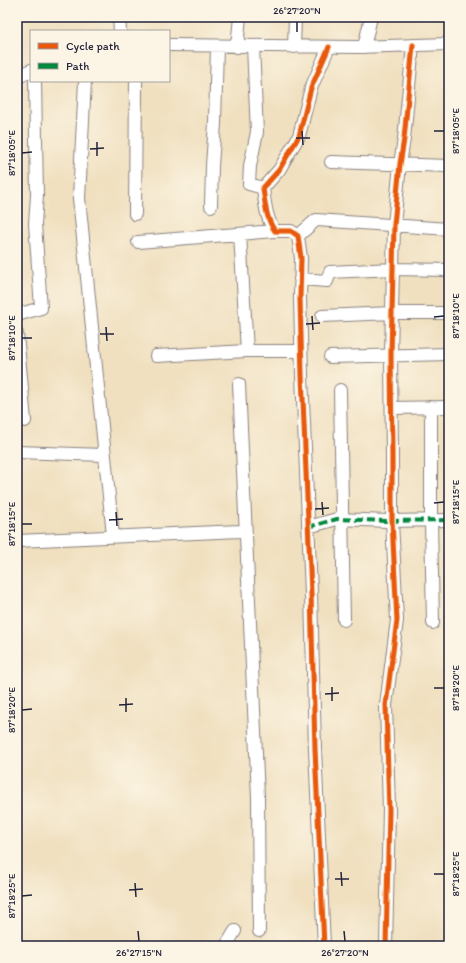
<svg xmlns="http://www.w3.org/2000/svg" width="466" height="963" font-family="Itim,sans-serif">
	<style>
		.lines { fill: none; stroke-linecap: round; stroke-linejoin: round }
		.minor-casing { stroke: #89817e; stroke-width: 14 }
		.minor { stroke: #fff; stroke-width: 12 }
		.quiet { stroke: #00873e; stroke-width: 4; stroke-dasharray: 8 4; stroke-linecap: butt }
		.cycleway-casing { stroke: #fcf5e5; stroke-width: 8 }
		.cycleway { stroke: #e8590c; stroke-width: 5 }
		.ticks { fill: none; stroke: #22223b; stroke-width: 1.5 }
		.neatline { fill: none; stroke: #22223b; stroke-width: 1.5 }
		.ticks-label { font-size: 10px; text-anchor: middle; fill: #22223b }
	</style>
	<rect width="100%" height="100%" fill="#fcf5e5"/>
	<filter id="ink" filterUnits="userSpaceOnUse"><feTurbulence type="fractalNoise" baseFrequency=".025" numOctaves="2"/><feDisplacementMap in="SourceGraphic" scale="8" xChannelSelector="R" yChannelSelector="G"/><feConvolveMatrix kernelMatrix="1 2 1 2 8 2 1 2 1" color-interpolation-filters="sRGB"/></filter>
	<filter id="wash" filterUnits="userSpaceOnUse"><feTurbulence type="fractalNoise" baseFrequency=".012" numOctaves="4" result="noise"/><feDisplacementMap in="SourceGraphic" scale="16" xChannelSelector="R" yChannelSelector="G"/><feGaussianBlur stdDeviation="0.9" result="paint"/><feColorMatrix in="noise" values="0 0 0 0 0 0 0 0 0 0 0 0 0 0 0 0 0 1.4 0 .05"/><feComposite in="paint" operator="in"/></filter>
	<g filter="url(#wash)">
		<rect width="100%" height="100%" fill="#f0e0c0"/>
	</g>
	<g filter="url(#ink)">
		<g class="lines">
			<g class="minor-casing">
				<path id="minor" d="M119,17L120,31
					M169,45L357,47L449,44
					M237,47L240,17
					M253,47L257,132L250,166L249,184L263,188
					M294,47L295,17
					M364,47L371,17
					M17,78L31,70
					M85,81L79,198L113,536
					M331,162L449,166
					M211,206L212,166L215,123L217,46
					M135,214L136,81
					M240,234L247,351
					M298,236L316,220L449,229
					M138,242L275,231
					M300,279L327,281L330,272L393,269L449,270
					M17,315L41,308L35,224L37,195L35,81
					M322,316L392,313H449
					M17,334L25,421
					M156,356L247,351H301
					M330,357L449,354
					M239,384L258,797L259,931
					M340,390L344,620
					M431,407V520L433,623
					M392,408L449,407
					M17,452L104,455
					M308,527L337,519L388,521L449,520
					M17,541L240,531
					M226,946L235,931
					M324,946L315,749L311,593L302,375L300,298L301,258L298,236L291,231H275C266,219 265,203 263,188L279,170L299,136L311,88L329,47
					M386,946L389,810L386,705L397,620L392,521V458L391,355L394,225L400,164L404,139L413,45"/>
			</g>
			<use href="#minor" class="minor"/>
			<path class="quiet" d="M308,527L337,519L388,521L449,520"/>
			<g class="cycleway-casing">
				<path id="cycleway" d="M324,946L315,749L311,593L302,375L300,298L301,258L298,236L291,231H275C266,219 265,203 263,188L279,170L299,136L311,88L329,47
					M386,946L389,810L386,705L397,620L392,521V458L391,355L394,225L400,164L404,139L413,45"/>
			</g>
			<use href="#cycleway" class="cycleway"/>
		</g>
	</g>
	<path class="ticks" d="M297,22V32M302,131L303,145M434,131H444M296,138H310M97,142V156M90,149L104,148M22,153L32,152M312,316L313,330M434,317L444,316M306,324L320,323M106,327L107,341M100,334H114M22,338H32M322,502L323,515M434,503L444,502M315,509L329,508M116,512L117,526M109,520L123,519M22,524H32M332,687V701M434,688H444M325,694L339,693M126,698V712M119,705L133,704M22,710L32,709M341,872L342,886M434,874H444M335,879H349M135,883L136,897M129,890L143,889M22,896L32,895M138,931L139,941M344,931L345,941"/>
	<rect width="466" height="963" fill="none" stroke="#fcf5e5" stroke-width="44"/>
	<rect x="30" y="30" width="140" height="52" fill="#fcf5e5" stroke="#a5a1a1"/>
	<rect x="38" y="43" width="20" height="6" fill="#e8590c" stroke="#a5a1a1"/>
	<text x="66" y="50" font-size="12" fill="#22223b">Cycle path</text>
	<rect x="38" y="63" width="20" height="6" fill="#00873e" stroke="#a5a1a1"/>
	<text x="66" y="70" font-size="12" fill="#22223b">Path</text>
	<rect x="22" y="22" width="422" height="919" class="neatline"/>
	<g class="ticks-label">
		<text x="297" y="14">26°27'20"N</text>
		<text transform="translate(455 131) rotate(-90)" y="4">87°18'05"E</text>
		<text transform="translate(11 153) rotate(-90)" y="4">87°18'05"E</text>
		<text transform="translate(455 316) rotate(-90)" y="4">87°18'10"E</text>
		<text transform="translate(11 338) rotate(-90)" y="4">87°18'10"E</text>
		<text transform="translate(455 502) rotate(-90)" y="4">87°18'15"E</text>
		<text transform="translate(11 524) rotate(-90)" y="4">87°18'15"E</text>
		<text transform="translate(455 688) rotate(-90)" y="4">87°18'20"E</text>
		<text transform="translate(11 710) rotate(-90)" y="4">87°18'20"E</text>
		<text transform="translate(455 874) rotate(-90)" y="4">87°18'25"E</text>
		<text transform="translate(11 896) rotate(-90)" y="4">87°18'25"E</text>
		<text x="139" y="956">26°27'15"N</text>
		<text x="345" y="956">26°27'20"N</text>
	</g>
</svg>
